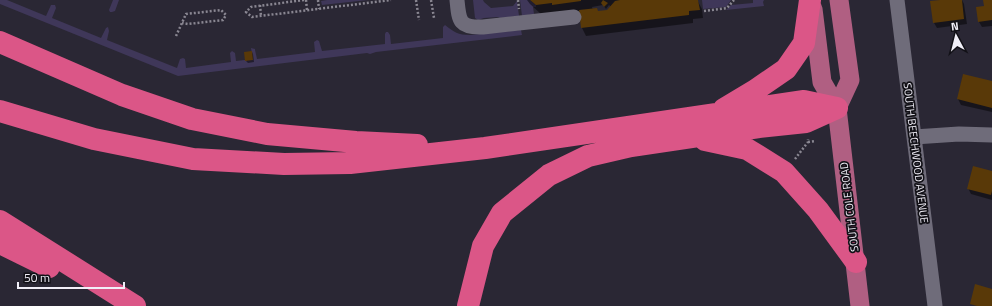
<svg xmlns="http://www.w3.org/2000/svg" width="992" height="306" font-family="'Titillium Web',sans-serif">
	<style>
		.green { fill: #3f3759 }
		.shadow { fill: #0007; fill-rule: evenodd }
		.building { fill: #593908 }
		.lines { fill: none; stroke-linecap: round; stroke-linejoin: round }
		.path { stroke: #8a8792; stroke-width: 2.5; stroke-dasharray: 2 2; stroke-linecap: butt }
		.minor { stroke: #6f6c7a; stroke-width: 15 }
		.major { stroke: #b05f82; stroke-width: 19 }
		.highway { stroke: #db5687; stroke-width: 22 }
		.labels { text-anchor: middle; stroke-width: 3.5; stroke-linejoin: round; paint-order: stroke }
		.street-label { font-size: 11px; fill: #f1eff8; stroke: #121117 }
	</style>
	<rect width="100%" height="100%" fill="#2a2734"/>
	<path class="green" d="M0,0H7L46,16L51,5H55L56,8L52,18L101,38L106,28L108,27L109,31L107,40L177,68L180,59L183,58L185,59L186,68L231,62L230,53L232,51L235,53L236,61L253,59L251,48L255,49V50L257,59L315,52L314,42L317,40L319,41L322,51L385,44V34L386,32H388L390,35L391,44L443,38V27L445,25C454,32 458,35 470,35L521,30L522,35L376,52L370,54L367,53L178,76L0,4Z
		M113,0H119L115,11L112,12H110L109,10Z
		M327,0H368L322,5L321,1Z
		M473,0H483L484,2L491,8L513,6L517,1L519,16L500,18L498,17L484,18L478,20L475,18Z
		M520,0H530L536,5V7H533L534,14L522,16Z
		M702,0H731L726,7L703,9Z
		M753,0H764L763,2L764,6L726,10L731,5L753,3Z"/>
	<path class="shadow" d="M527,0H697L702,9L703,18L693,19V23L586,36L582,28L580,11L559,14L542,15L530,4ZM603,5L606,9L609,5L611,7L608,11L598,12L593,10L592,7Z
		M948,0H962L964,4L967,24L937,28L934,23Z
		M984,0H992V26L982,27L979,22L985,7Z
		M252,52L253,54L254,62L248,63L246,61Z
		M963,75L992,82V112L961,105L958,99Z
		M992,172V200L971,194L968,188Z"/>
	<path class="building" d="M530,0H581V1L552,5V3L536,5Z
		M603,0L608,3L604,7L601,3Z
		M620,0H698L700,10L689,11V15L581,28L579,10L597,8L598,11L607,10L615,1Z
		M940,0H962L964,19L933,23L930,1Z
		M983,0H992V20L978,22L976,7L984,6Z
		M252,51L253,60L245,61L244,52Z
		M963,74L992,81V108L957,99Z
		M973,166L992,171V191L991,195L967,189Z
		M975,284L992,289V306H977L970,304Z"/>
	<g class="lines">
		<path class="path" d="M304,0L251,7L246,12L252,17L391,0
			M306,0L307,10
			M318,0L319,9
			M416,0L419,20
			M431,0L434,18
			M518,0L519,9
			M260,5L261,16
			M704,11L727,8L734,0
			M176,36L186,14L221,10L226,15L223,20L188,24L182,23
			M808,142L815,141
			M795,159L808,142V139"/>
		<path class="minor" d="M457,0C459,21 459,28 483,27L574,17
			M897,0L935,306
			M914,137L959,134L992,135"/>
		<path class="major" d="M813,9L822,82L837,108L860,306
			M837,108L850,80L839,0"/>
		<path class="highway" d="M0,42L122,95L192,119L267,134L356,142L417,145
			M724,109L754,91L786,69L804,43L810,0
			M0,111L94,139L193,159L284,164L350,163L485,148L804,101L837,108
			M705,140L747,149L784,172L818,210L856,262
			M0,221L135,306
			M0,243L49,267
			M468,306L483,246L502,213L549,175L588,156L631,146L759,127L806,122L837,108"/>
	</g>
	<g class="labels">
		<g class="street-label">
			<text transform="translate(916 153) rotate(83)" y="4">SOUTH BEECHWOOD AVENUE</text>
			<text transform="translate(849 207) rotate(-97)" y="4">SOUTH COLE ROAD</text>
		</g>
	</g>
	<g transform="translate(956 36) rotate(353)" stroke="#121117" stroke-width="3" paint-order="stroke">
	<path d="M0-3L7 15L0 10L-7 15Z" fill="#f1eff8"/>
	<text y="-6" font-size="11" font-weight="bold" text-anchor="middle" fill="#f1eff8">N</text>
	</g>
	<path d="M18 282v6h106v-6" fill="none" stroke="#f1eff8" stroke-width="2"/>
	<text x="24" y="282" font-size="12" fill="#f1eff8" stroke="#121117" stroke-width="3" paint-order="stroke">50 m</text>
</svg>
